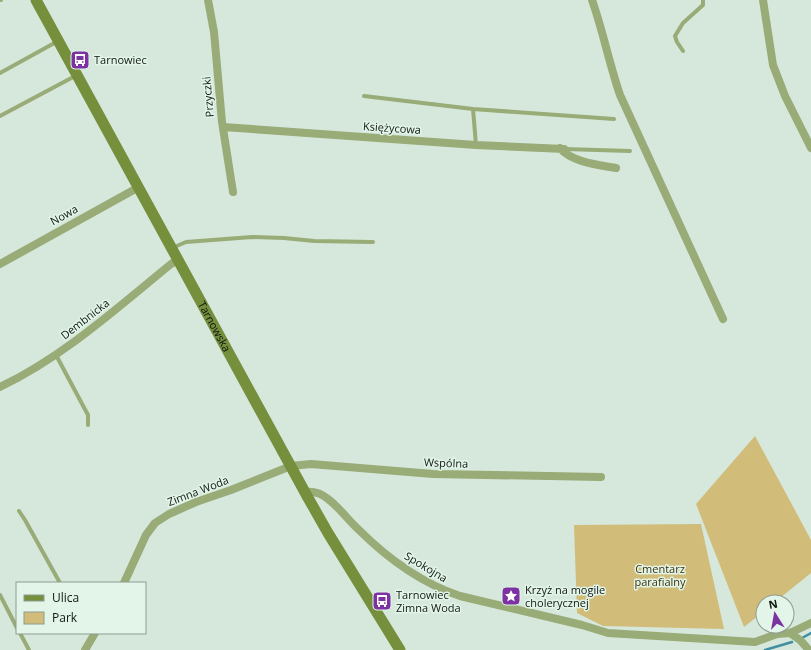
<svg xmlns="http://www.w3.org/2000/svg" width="811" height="650" font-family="'Open Sans',sans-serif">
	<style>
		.green { fill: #d1bc7a }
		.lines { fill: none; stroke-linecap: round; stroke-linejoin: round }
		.stream { stroke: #3f8ea1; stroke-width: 2.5 }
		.service { stroke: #99ab77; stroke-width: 4 }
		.minor { stroke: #99ab77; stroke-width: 8 }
		.secondary { stroke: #758f3c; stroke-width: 11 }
		.labels { text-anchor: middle; stroke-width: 3; stroke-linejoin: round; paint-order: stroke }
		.poi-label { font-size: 11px; fill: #101612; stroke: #e2f5e8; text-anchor: start }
		.street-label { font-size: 11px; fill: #101612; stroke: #e2f5e8 }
		.park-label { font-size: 11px; fill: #3d320d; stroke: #e2f5e8 }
	</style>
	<rect width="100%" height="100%" fill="#d5e8db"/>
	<path class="green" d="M755,436L811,540V573L775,602H763V612L744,627L696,504Z
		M701,524L724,629L603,626L577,613L574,525Z"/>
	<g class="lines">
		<path class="stream" d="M802,638L811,633
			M765,650L792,642"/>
		<path class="service" d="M0,0H1
			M683,51L677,42L675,36L683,23L703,5V0
			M0,73L58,41
			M364,96L473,109L614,119
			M473,109L476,145
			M0,116L77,75
			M564,149L630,151
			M172,248L186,242L252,237L284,238L314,241L373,242
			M56,355L88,415V425
			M19,511L25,520L60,583
			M0,595L17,628
			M20,633L29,650"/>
		<path class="minor" d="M208,0L214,32L222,122L233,192
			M592,0C603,31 609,63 620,95L723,319
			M763,0L773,65L785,96L811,148
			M223,127L476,145L564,149
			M560,148C571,162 599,165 616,168
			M0,264L139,187
			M0,387C63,357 117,308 171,264L178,260
			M305,492C314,491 321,493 328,499C339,507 348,520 358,529C387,558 421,583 460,596L582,625L608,633L755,642L777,634L790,633L811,623
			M124,583L146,535L155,523L169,514L196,502L231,490L291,466L311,464L433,474L601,477
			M790,633L800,640L809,650
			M85,650L95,633"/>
		<path class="secondary" id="s1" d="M36,0L307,496L328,533L400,650"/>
	</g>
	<defs>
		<g id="bus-square" transform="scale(1)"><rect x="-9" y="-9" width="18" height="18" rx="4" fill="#7d32a4" stroke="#e2f5e8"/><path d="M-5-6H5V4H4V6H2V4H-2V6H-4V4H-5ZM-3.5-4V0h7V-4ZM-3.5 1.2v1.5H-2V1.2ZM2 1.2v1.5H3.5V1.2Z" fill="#fff"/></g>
		<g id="sight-square" transform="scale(1)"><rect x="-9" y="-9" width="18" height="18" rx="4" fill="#7d32a4" stroke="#e2f5e8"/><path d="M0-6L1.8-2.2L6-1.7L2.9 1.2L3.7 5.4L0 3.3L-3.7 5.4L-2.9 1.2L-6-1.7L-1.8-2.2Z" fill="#fff"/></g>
	</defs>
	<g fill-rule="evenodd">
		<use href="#bus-square" x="80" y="60"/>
		<use href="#sight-square" x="511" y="596"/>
		<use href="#bus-square" x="382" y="601"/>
	</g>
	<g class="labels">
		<g class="poi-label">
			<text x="94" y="64">Tarnowiec</text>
			<text x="525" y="594">Krzyż na mogile<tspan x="525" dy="13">cholerycznej</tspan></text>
			<text x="396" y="599">Tarnowiec<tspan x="396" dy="13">Zimna Woda</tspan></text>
		</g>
		<g class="street-label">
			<text transform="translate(208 97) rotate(-95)" y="4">Przyczki</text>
			<text transform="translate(392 128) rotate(4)" y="4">Księżycowa</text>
			<text transform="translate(64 215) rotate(-29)" y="4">Nowa</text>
			<text transform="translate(85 319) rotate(-38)" y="4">Dembnicka</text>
			<text dy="4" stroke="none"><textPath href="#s1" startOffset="372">Tarnowska</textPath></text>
			<text transform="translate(446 463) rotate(2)" y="4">Wspólna</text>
			<text transform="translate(198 491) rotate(-21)" y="4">Zimna Woda</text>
			<text transform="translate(426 567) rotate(31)" y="4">Spokojna</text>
		</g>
		<g class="park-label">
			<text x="660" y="573">Cmentarz<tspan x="660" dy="13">parafialny</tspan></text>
		</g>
	</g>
	<rect x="16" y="582" width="130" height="52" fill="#e2f5e8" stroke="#8e9c92"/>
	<rect x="24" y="595" width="20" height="6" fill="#758f3c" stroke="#8e9c92"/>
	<text x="52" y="602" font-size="12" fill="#101612">Ulica</text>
	<rect x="24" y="612" width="20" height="12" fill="#d1bc7a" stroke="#8e9c92"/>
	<text x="52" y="622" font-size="12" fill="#101612">Park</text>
	<g transform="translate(775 614) rotate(349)"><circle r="19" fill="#e2f5e8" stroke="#8e9c92"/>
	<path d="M0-3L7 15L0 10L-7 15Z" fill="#7d32a4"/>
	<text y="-6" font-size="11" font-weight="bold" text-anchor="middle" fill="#101612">N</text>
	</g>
</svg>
